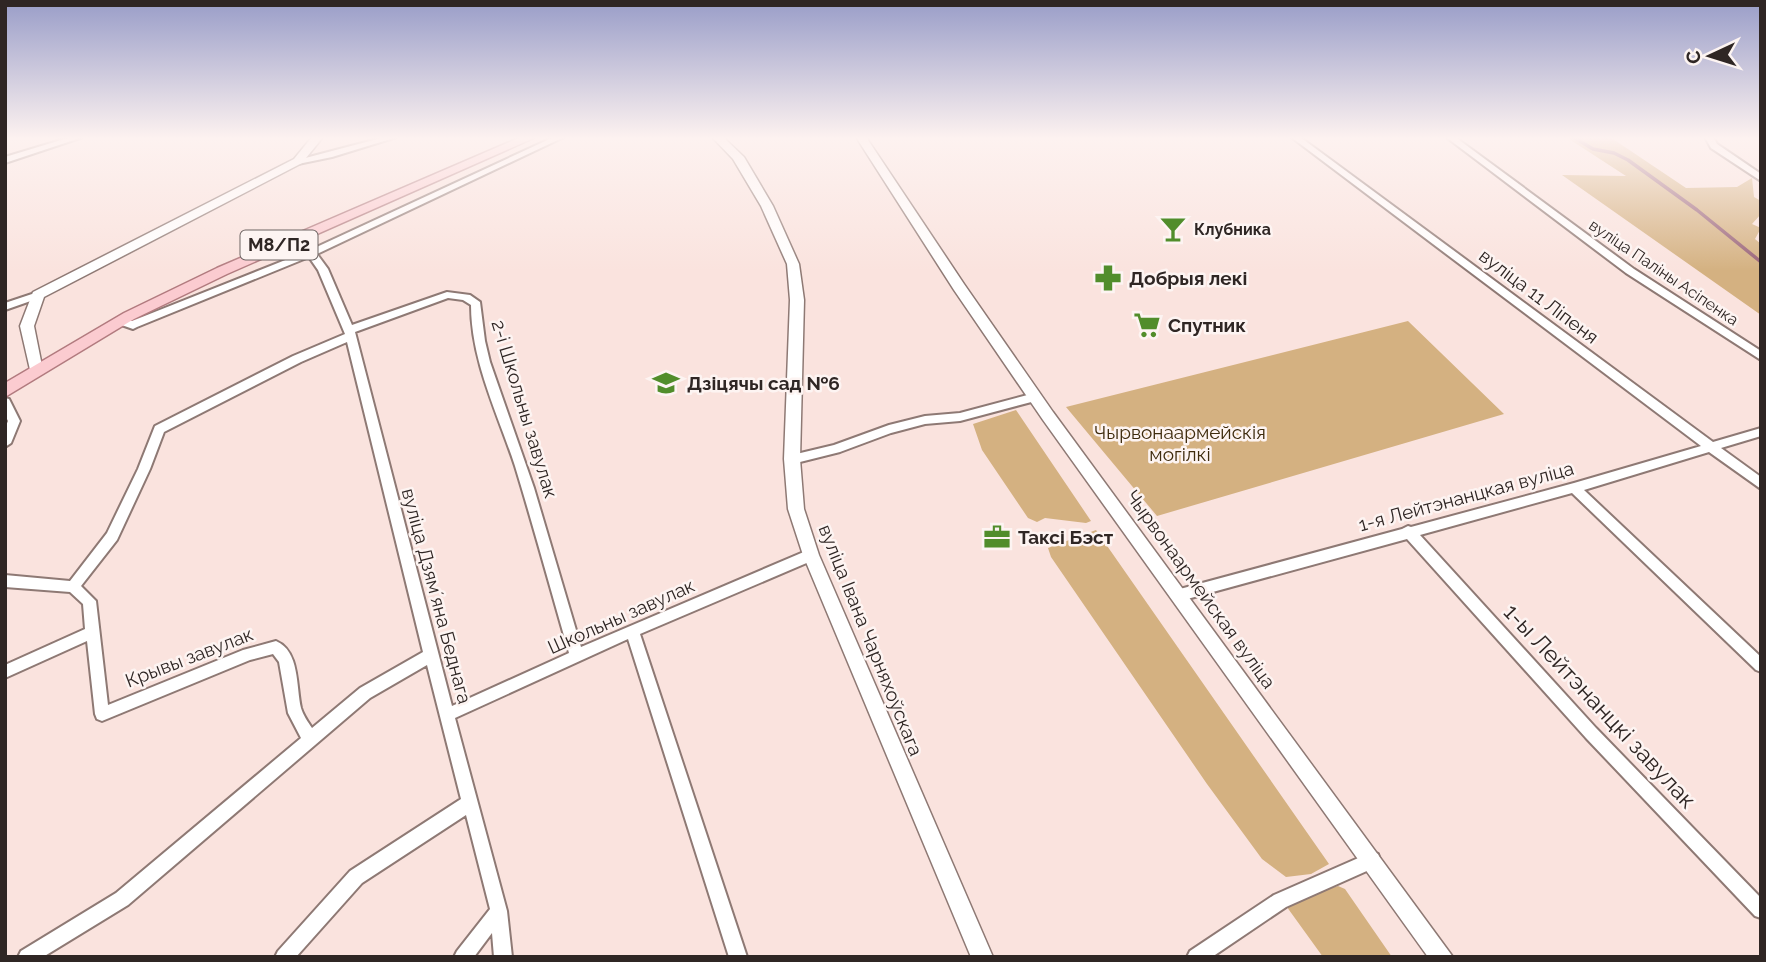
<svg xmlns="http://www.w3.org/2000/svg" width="1766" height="962" font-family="Raleway,sans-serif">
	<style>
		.green { fill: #d4b181 }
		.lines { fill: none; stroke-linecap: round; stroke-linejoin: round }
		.stream { stroke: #976176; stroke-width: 3.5 }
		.street-casing { stroke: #8e7974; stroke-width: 4 }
		.secondary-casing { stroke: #8e7974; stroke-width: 3 }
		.primary-casing { stroke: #b27b7f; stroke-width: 3 }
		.street { fill: #fff; fill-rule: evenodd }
		.secondary { fill: #fff; fill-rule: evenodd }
		.primary { fill: #fbcbd0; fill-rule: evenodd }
		.labels { text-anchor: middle; stroke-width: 5; stroke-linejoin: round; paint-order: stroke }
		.far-poi-label { font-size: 16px; font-weight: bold; fill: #2f2624; stroke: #fdf4f2; text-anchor: start }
		.far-street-label { font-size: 16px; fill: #2f2624; stroke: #fdf4f2 }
		.shield { fill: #fdf4f2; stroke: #6d6462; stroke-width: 2 }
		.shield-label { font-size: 18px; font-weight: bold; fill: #2f2624 }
		.poi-label { font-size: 19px; font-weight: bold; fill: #2f2624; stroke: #fdf4f2; text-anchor: start }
		.street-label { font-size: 19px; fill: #2f2624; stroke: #fdf4f2 }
		.park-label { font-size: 19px; fill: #3e2b0d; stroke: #fdf4f2 }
		.near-street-label { font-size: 23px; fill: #2f2624; stroke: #fdf4f2 }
	</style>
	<rect width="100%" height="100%" fill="#fae3de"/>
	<path class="green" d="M1566,137H1610L1686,188L1737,187L1752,178L1754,197L1761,201V214L1752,224L1761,228L1755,239L1761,244V315L1562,175L1626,176Z
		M1408,321L1504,414L1157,516L1066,407Z
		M1016,410L1091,521L1086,523L1045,518L1037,522L1028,518L982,450L973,424Z
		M1096,530L1329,864L1311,874L1286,877L1262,859L1207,784L1051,557L1048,548Z
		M1338,886L1345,889L1392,957H1323L1284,903Z"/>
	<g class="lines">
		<path class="stream" d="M1573,137L1593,149L1614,153L1628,160L1697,210L1761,262"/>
		<g class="street-casing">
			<path id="street" d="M71,137H83L5,163V157Z
				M385,137H397L332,157L298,164L294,161Z
				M554,137H564L317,254L328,269L352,325L447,292L470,295L480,302L485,341L490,362L534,488L581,647L806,551L811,550L816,551L818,555L816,559L640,634L747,957H729L628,639L455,718L507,911L512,957H494L492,933L474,957H454L457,951L490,909L466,815L362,883L296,957H275L278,951L350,871L461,799L427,665L370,698L128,905L43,957H18L21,951L116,893L301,738L288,713L279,662L273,654L250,660L102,721L97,719L95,714L87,641L5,678V665L85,629L83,604L70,592L5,587V575L70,581L107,533L138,469L155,426L293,356L345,334L318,270L309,257L137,327L133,329L116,323L115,321L116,319L120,318L132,321L308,251ZM448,298L463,300L471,305C471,361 498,414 515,466C534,528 551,591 569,653L452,706L355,332ZM347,342L423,652L360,688L312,728C308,722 303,715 301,708C296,687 300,651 276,641L243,650L108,705L96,601L81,586L117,540L150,469L164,432L301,362Z
				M1291,137H1300L1713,442L1761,428V436L1721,448L1761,477V489L1709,452L1584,490L1761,657V672L1756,670L1572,493L1420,535L1596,728L1761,898V918L1755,916L1586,738L1407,539L1180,601L1175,599L1173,595L1175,591L1180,589L1402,529L1408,526L1411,527L1574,483L1701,446Z
				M1446,137H1455L1634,269L1761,351V360L1626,273Z
				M1705,137H1713L1717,144L1761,174V181L1711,148Z
				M38,292L43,295L42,297L5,310V303Z
				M1035,393L1039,394L1041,397L1039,400L960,421L925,424L891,433L840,452L792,464L786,459L788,456L834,445L889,425L925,416L960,413Z
				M5,398L9,399L20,421L11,443L5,447V428L8,421L5,415Z
				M1372,852L1378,854L1380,860L1378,866L1286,907L1212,957H1187L1190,951L1274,895Z"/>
		</g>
		<g class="secondary-casing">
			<path id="secondary" d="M312,137H323L302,163L44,297L34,326L43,371L36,376L31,374L20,326L33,292L294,159Z
				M712,137H723L744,157L773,206L799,264L804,300L800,459L804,509L819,555L993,957H971L803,555L788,509L784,459L790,300L787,264L761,206L733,159Z
				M856,137H866L964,284L1053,412L1453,957H1428L1043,420L954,290Z"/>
		</g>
		<g class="primary-casing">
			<path id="primary" d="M521,137H536L227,274L134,319L5,397V383L124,313L217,268Z"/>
		</g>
		<use href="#street" class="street"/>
		<use href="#secondary" class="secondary"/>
		<use href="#primary" class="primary"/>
	</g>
	<linearGradient id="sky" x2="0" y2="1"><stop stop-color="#999dc8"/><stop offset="0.51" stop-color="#fdf2f0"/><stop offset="1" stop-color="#fdf2f0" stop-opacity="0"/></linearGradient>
	<rect width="1766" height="271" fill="url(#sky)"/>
	<defs>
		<g id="bar-bare" transform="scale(2.1)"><path d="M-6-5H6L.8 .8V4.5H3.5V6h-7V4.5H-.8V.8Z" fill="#518d2b" stroke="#fdf4f2" stroke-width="2.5" paint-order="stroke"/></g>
		<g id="pharmacy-bare" transform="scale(2.1)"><path d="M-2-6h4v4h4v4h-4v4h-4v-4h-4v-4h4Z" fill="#518d2b" stroke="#fdf4f2" stroke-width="2.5" paint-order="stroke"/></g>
		<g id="supermarket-bare" transform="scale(2.1)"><path d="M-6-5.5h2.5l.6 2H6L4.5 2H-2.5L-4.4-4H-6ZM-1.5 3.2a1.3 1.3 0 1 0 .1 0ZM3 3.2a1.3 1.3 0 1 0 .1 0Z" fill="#518d2b" stroke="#fdf4f2" stroke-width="2.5" paint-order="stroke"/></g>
		<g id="school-bare" transform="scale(2.1)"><path d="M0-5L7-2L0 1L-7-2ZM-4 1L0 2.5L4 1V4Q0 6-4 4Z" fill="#518d2b" stroke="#fdf4f2" stroke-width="2.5" paint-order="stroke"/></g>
		<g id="office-bare" transform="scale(2.1)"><path d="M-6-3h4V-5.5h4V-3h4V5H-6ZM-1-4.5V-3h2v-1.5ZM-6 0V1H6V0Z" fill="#518d2b" stroke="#fdf4f2" stroke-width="2.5" paint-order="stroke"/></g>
	</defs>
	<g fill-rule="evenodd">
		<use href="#bar-bare" x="1173" y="229"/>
		<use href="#pharmacy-bare" x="1108" y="278"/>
		<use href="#supermarket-bare" x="1147" y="325"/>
		<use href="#school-bare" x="666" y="383"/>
		<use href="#office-bare" x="997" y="537"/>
	</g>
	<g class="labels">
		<g class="far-poi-label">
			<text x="1194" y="235">Клубника</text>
		</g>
		<g class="far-street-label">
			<text transform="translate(1664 272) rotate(34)" y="6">вуліца Паліны Асіпенка</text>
		</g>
		<rect class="shield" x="240.5" y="230.5" width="77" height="29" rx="5"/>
		<g class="shield-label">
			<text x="279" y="251">М8/П2</text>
		</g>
		<g class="poi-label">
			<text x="1129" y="285">Добрыя лекі</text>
			<text x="1168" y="332">Спутник</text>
			<text x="687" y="390">Дзіцячы сад №6</text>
			<text x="1018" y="544">Таксі Бэст</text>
		</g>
		<g class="street-label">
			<text transform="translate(1539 296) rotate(37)" y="7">вуліца 11 Ліпеня</text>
			<text transform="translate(525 409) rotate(73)" y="7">2-і Школьны завулак</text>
			<text transform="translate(1466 496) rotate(-15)" y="7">1-я Лейтэнанцкая вуліца</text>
			<text transform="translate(1201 589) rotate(54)" y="7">Чырвонаармейская вуліца</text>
			<text transform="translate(437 596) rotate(75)" y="7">вуліца Дзямʼяна Беднага</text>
			<text transform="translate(621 616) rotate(-24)" y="7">Школьны завулак</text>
			<text transform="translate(871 640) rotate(68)" y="7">вуліца Івана Чарняхоўскага</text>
			<text transform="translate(189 657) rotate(-21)" y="7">Крывы завулак</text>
		</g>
		<g class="park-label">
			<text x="1180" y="439">Чырвонаармейскія<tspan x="1180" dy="22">могілкі</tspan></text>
		</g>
		<g class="near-street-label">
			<text transform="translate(1600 706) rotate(47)" y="8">1-ы Лейтэнанцкі завулак</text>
		</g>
	</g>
	<rect width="1766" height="962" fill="none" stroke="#2f2624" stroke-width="14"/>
	<g transform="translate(1710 56) rotate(266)" stroke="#fdf4f2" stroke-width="5" paint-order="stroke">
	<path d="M0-5L12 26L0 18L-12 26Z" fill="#2f2624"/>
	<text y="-10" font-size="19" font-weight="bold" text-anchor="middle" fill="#2f2624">С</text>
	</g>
</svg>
